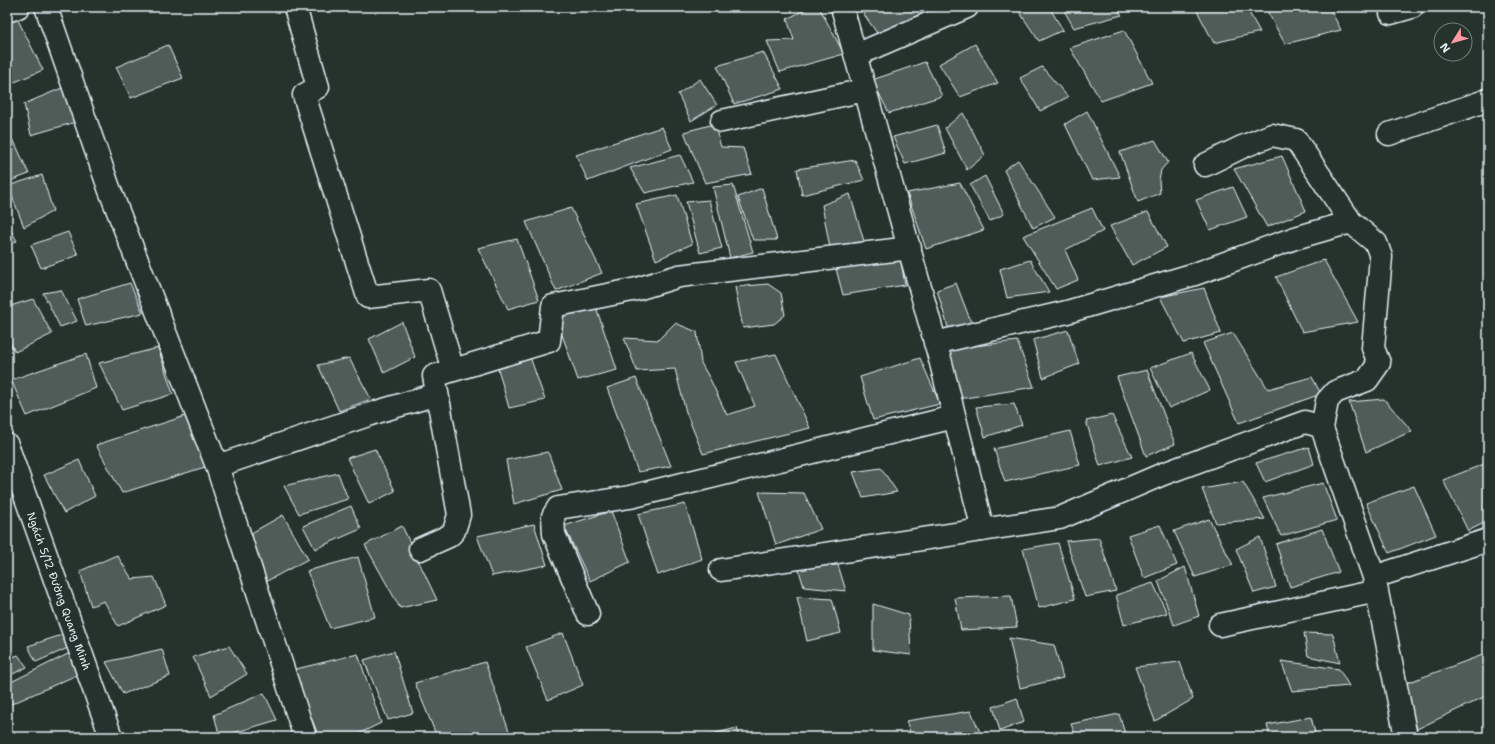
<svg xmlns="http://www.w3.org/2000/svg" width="1495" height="744" font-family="'Shantell Sans',sans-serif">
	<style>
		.building { fill: #505c59; stroke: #e8f1f8 }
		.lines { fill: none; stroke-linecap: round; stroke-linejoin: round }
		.minor-casing { stroke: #e8f1f8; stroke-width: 25 }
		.minor { stroke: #26332d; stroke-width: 22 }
		.labels { text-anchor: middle; stroke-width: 3; stroke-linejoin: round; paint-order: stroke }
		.street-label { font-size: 11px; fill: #e8f1f8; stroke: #26332d }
	</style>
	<rect width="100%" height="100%" fill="#26332d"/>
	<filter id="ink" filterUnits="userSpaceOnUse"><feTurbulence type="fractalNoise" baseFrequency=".025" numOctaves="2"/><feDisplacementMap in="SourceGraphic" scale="8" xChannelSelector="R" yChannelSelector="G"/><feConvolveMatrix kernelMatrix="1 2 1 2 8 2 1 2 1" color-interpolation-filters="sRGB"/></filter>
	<g filter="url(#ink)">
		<path class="building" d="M810,7H819L844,54L780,72L767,41L794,40L787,19Z
			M880,7H931L935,14L877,33L863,13Z
			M1016,7H1049L1063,30L1039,41Z
			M1062,7H1115L1122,15L1074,28Z
			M1195,7H1246L1260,32L1214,43Z
			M1265,7H1329L1341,30L1285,44Z
			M18,20L43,70L10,84L7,78V22Z
			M1124,30L1152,83L1101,101L1070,48Z
			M975,44L998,83L960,97L939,64Z
			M168,45L183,78L131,98L116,67Z
			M763,52L783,89L734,104L717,66Z
			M925,62L942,96L889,113L872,80Z
			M1042,67L1068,97L1040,111L1020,78Z
			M700,79L717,105L691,121L678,94Z
			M62,88L76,122L31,135L24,104Z
			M1087,111L1120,177L1092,180L1065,124Z
			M963,113L985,155L967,170L945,128Z
			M714,124L721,147L743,148L752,174L705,183L684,132Z
			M937,125L946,153L905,164L893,137Z
			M662,127L672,149L588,181L576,155Z
			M1155,140L1168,162L1161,170L1159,181L1160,193L1138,202L1120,152Z
			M7,141H14L29,174L7,182Z
			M680,155L693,182L645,193L630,168Z
			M1282,156L1306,211L1267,227L1234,169Z
			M855,160L864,180L802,195L797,169Z
			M1018,160L1055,217L1033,228L1004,170Z
			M42,175L53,211L24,227L8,186Z
			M985,176L1004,214L990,221L970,185Z
			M960,183L984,230L926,249L907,193Z
			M733,185L753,252L730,258L713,187Z
			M1233,187L1247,217L1210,230L1196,200Z
			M762,188L777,240H753L738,197Z
			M850,194L866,248H830L822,205Z
			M677,195L692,244L656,260L636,204Z
			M709,200L722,248L700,253L686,202Z
			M571,208L602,273L556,291L526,222Z
			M1092,208L1103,231L1065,250L1078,280L1056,289L1023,236Z
			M1148,212L1167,247L1132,265L1110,226Z
			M7,224L17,241L7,245Z
			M68,232L78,255L41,268L31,245Z
			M517,239L539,300L508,309L478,248Z
			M900,256L905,285L843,295L835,265Z
			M1030,260L1049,292L1007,298L1000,269Z
			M1324,260L1358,322L1302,332L1276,277Z
			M130,283L143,313L86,326L77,299Z
			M956,283L974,330L950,334L937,290Z
			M768,284L781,293L785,315L774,324L743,328L735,287Z
			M1204,288L1221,333L1184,343L1160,297Z
			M61,290L77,321L60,327L43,293Z
			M33,299L52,334L15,352L7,337V307Z
			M596,307L617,370L578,380L553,309Z
			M402,322L415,357L384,373L369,339Z
			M675,323L697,332L701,363L710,379L727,415L755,406L736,362L776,354L810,428L703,454L686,412L675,369L637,371L624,338L658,340Z
			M1068,330L1079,364L1043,378L1033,340Z
			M1233,333L1268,389L1312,377L1321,394L1239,423L1203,343Z
			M1017,341L1034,387L959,399L949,349Z
			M158,348L173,394L122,410L99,363Z
			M528,351L545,400L509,408L495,358Z
			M1191,353L1210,390L1169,408L1150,368Z
			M86,354L96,388L27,416L11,380Z
			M349,358L371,399L339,411L318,365Z
			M920,358L940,404L873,420L860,377Z
			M1147,370L1175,444L1146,456L1117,377Z
			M636,378L671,466L638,472L607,388Z
			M1384,399L1412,431L1366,452L1349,402Z
			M1014,404L1022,425L985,437L976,407Z
			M1112,415L1132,457L1100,466L1086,421Z
			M185,416L205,467L122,493L96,445Z
			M1070,431L1080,465L1005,482L994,449Z
			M1309,447L1314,464L1265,482L1256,463Z
			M375,449L395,491L369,504L347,458Z
			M548,452L562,490L514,504L506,460Z
			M79,460L95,496L64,513L44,475Z
			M1484,464L1488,472V521L1468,531L1443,480Z
			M881,468L897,492L863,498L853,472Z
			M338,473L348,499L299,514L284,486Z
			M1243,482L1265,519L1216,523L1202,489Z
			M1323,483L1337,520L1281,536L1263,498Z
			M1414,486L1436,535L1389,553L1366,503Z
			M759,492L804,493L821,529L776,545Z
			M685,504L702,559L658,575L638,514Z
			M351,506L361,529L315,549L303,526Z
			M611,511L630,562L590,581L564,526Z
			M283,515L308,559L267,581L246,536Z
			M1209,519L1233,565L1195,577L1174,531Z
			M534,524L547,565L492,576L477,536Z
			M1160,525L1177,565L1144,578L1128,535Z
			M402,526L437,600L400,608L365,545Z
			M1322,529L1339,572L1290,587L1276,544Z
			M1260,537L1276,587L1254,593L1236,549Z
			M1099,538L1116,591L1085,597L1066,541Z
			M1058,543L1075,599L1039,608L1023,549Z
			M117,555L132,579L154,577L166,605L118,626L104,601L91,606L80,571Z
			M358,557L375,617L330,628L307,571Z
			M838,565L846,591L804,587L798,567Z
			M1185,567L1199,616L1174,625L1158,581Z
			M1153,583L1167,613L1124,625L1116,595Z
			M1011,596L1017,627L961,630L955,598Z
			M797,597L832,599L841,633L807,641Z
			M873,604L909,615L911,655L873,650Z
			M68,633L75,645L36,662L28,646Z
			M563,633L583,685L548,700L526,647Z
			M1304,633L1333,634L1340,663L1308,656Z
			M1009,638L1054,645L1063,678L1020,688Z
			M229,646L247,674L211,696L193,657Z
			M162,649L170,676L123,694L106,662Z
			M394,651L413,713L388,720L364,660Z
			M72,652L79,674L7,706V684Z
			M1488,653V695L1417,729L1404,684Z
			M358,654L381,723L352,737H319L292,670Z
			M18,655L27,667L7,677V659Z
			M1281,661L1339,669L1349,686L1292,691Z
			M485,662L511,737H437L415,683Z
			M1180,662L1193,699L1155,721L1135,667Z
			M264,693L277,720L220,737L214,715Z
			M1017,698L1024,722L1000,731L993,707Z
			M971,711L982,737H912L906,721Z
			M1119,714L1126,737H1076L1071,724Z
			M1311,717L1316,737H1270L1267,725Z
			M737,728L740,737H699Z
			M582,732L585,737H569Z"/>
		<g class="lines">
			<g class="minor-casing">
				<path id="minor" d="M46,7L109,188L217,466L305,737
					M295,7L318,87L304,95L368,297L429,290L453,370
					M842,7L941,363L983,530
					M7,11L18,7
					M1391,13L1412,7
					M856,55L967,7
					M722,121L865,90
					M1389,134L1488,100
					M1205,165L1242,147L1272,135L1296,140L1351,222L1376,243L1381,257L1373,348L1379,363L1367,380L1335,392L1327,401L1322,428
					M935,343L1067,312L1195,274L1295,238L1351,222
					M7,445L111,737
					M217,466L377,412L437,394
					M420,549L449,536L454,531L459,515L434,376L549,341L553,306L637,289L679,276L910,248
					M721,570L1060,518L1163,474L1305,422L1316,425L1322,428L1374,577L1406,737
					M1374,577L1488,540
					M588,614L554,534L553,516L558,508L630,497L954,417
					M1220,625L1377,591"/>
			</g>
			<use href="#minor" class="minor"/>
		</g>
	</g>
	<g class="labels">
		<g class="street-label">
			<text transform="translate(59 591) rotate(70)" y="4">Ngách 5/12 Đường Quang Minh</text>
		</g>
	</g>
	<rect width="1495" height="744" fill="none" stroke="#26332d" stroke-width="24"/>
	<rect x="12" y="12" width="1471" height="720" fill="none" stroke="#e8f1f8" stroke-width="1.5" filter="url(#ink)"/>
	<g transform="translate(1453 42) rotate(233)"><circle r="19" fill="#26332d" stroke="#747f7e"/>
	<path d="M0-3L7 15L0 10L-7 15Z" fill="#ff9aa2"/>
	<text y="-6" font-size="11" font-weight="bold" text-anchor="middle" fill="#e8f1f8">N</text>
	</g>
</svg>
